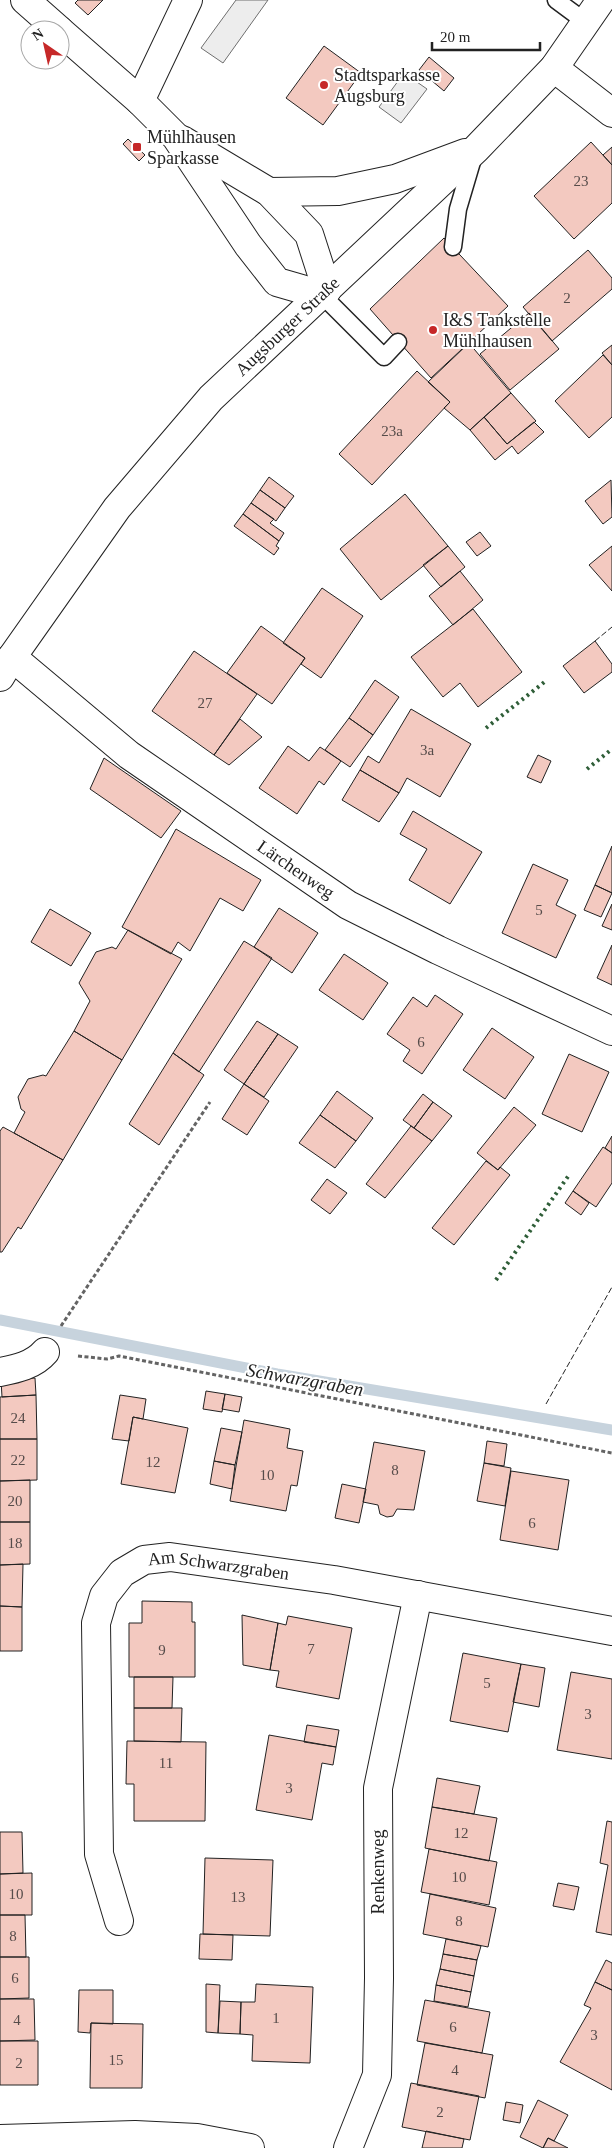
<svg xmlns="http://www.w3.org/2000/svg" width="612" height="2148" font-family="Georgia,serif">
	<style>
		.parking { fill: #ededed; stroke: #6f6f6f }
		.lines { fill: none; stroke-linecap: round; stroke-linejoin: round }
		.stream { stroke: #c7d3dd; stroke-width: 11 }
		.building { fill: #f3c9c0; stroke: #222 }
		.lane-casing { stroke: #222; stroke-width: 19 }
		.street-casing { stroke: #222; stroke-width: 30 }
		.secondary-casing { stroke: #222; stroke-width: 30 }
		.path { stroke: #646464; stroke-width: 3; stroke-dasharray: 4 2.5; stroke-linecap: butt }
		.lane { stroke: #fff; stroke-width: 16 }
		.street { stroke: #fff; stroke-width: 28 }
		.secondary { stroke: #fff; stroke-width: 28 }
		.hedge { stroke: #2f5e38; stroke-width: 4; stroke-dasharray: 2.5 4; stroke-linecap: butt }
		.fence { stroke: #222; stroke-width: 1; stroke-dasharray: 6 2.5; stroke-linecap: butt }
		.poi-dot { fill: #c62828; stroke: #fff; stroke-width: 2 }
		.labels { text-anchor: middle; stroke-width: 4; stroke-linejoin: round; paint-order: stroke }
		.number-label { font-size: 15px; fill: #564c4a }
		.poi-label { font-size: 18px; fill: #222; stroke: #fff; text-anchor: start }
		.street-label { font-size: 18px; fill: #222; stroke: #fff }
		.water-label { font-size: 19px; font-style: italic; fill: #222; stroke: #fff }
	</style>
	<rect width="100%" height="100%" fill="#fff"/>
	<path class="parking" d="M236,0H268L223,63L201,48Z
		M404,73L427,89L401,123L379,107Z"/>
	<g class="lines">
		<path class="stream" d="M0,1320L277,1374L612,1430"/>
	</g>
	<path class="building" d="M78,0H103L88,15L75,3Z
		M324,46L361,73L323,125L286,98Z
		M429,57L454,78L444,91L419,70Z
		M128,139L145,155L139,161L123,144Z
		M591,142L612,165V203L574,239L534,196Z
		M612,147V165L603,155Z
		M444,238L508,306L431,378L370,309Z
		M588,250L612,278V289L552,341L523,307Z
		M529,313L559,349L510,390L480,354Z
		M469,343L511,393L470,430L444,408L450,402L428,382Z
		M612,345V365L602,353Z
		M603,355L612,365V417L589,438L555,401Z
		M417,371L450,402L372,485L339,454Z
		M511,393L536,421L507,444L484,417Z
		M484,417L507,444L534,422L544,432L518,454L512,446L495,460L470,430Z
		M269,477L294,496L285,508L260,490Z
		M611,480L612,517L603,524L585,501Z
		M260,490L285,508L276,521L251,503Z
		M405,494L448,546L381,600L340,549Z
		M251,503L274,519L270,523L284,533L279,541L243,514Z
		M243,514L279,541L276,546L279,548L274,555L234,526Z
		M480,532L491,546L477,556L466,542Z
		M448,546L465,567L441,587L423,565Z
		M612,546V591L589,565Z
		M460,571L483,600L453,625L429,596Z
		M322,588L363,616L321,678L301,664L305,658L283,643Z
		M473,609L522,672L478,707L460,683L443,697L411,657Z
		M261,626L305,658L272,704L227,673Z
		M595,641L612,664V672L584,693L563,666Z
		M194,651L257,694L214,755L152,711Z
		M375,680L399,697L373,735L349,718Z
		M411,709L471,744L440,797L407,778L399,793L360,770L368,756L379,763Z
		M349,718L373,735L350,767L325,750Z
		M240,719L262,737L229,765L214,755Z
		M288,746L309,761L320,747L341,761L324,785L319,781L297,814L259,788Z
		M538,755L551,761L541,783L527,777Z
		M104,758L181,811L161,838L90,789Z
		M360,770L399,793L379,822L342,800Z
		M413,811L482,852L450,904L409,880L427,849L400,834Z
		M176,829L261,880L243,911L220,898L190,951L178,942L171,954L122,927Z
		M612,846V893L595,885Z
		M533,864L568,880L556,905L576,915L556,958L502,933Z
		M595,885L612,893L601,917L584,910Z
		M612,904V930L602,926Z
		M279,908L318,933L292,973L254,947Z
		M50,909L91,933L71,966L31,942Z
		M128,930L182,959L122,1060L74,1031L90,1001L79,983L96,952L112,947L116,949Z
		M244,941L272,958L199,1072L173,1053Z
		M612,945V985L597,978Z
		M344,954L388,983L363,1020L319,990Z
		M435,995L463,1014L422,1074L403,1061L410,1050L387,1034L413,997L427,1007Z
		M257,1021L278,1034L244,1084L224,1070Z
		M492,1028L534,1057L505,1099L463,1070Z
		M74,1031L122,1060L63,1160L14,1133L25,1112L21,1109L18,1097L28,1079L43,1075L46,1076Z
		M278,1034L298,1047L264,1097L244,1084Z
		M173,1053L204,1075L159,1145L129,1124Z
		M569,1054L609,1072L582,1132L542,1114Z
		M244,1084L269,1101L247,1135L222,1119Z
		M337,1091L373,1118L356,1141L320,1115Z
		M423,1094L433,1102L414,1128L403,1120Z
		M433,1102L452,1116L432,1141L414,1128Z
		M514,1107L536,1125L498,1170L477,1153Z
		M320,1115L356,1141L335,1168L299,1143Z
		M411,1126L432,1141L385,1198L366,1184Z
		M3,1127L63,1160L21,1229L18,1227L2,1252H0V1131Z
		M612,1136V1153L605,1148Z
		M603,1147L612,1153V1183L596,1207L573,1191Z
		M486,1161L498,1170L500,1167L510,1175L454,1245L432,1228Z
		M327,1179L347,1193L330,1214L311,1200Z
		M573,1191L589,1203L581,1215L565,1203Z
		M35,1378L36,1395L2,1397L1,1380Z
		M206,1391L225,1394L222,1412L203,1409Z
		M225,1394L242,1397L239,1412L222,1409Z
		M36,1395L37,1439H0V1397Z
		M120,1395L146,1399L143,1419L133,1417L129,1441L112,1439Z
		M133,1417L188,1428L175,1493L121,1484Z
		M244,1420L290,1429L287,1448L303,1451L297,1486L291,1485L286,1511L230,1501Z
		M221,1428L242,1432L235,1465L214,1461Z
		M0,1439H37V1480L0,1481Z
		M487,1441L507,1444L504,1466L484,1463Z
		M374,1442L425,1451L414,1510L397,1509L393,1516L387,1517L380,1514L378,1505L363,1502Z
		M214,1461L235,1465L232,1489L210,1484Z
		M484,1463L511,1468L505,1506L477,1501Z
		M511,1471L569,1480L558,1550L500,1540Z
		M30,1480V1522H0V1481Z
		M342,1484L366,1489L359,1523L335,1518Z
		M0,1522H30V1564L0,1565Z
		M23,1564L22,1607L0,1606V1565Z
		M142,1601L192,1602V1622H195V1677H129V1623H142Z
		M0,1606L22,1607V1651H0Z
		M242,1615L278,1623L270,1670L243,1665Z
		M288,1616L352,1628L339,1699L276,1687L279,1671L270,1670L278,1623L286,1625Z
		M463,1653L521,1664L508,1732L450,1721Z
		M521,1664L545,1668L539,1707L513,1702Z
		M571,1672L612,1679V1759L557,1750Z
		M134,1677H173L172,1708H134Z
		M134,1708H182L181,1742L134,1741Z
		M307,1725L339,1730L336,1747L304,1742Z
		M269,1735L336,1747L333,1765L322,1763L312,1820L256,1810Z
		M127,1741L206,1742L205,1821H134V1784H126Z
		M437,1778L480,1786L474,1814L432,1807Z
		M432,1807L497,1818L489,1861L425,1848Z
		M607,1821L612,1822V1935L596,1932L608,1865L600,1863Z
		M0,1832H22L23,1873L0,1874Z
		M429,1849L497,1862L489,1905L421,1892Z
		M205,1858L273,1860L270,1936L203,1934Z
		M32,1873V1915H0V1874Z
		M558,1883L579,1887L574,1910L553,1906Z
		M430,1894L496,1908L488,1947L423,1934Z
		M0,1915H25L26,1957H0Z
		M200,1934L233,1935L232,1960L199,1959Z
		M446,1939L481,1946L477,1960L443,1954Z
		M443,1954L477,1960L474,1976L440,1969Z
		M0,1957H29V1998L0,1999Z
		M606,1960L612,1963V1990L595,1982Z
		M440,1969L474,1976L471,1992L436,1985Z
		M595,1982L612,1990V2090L560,2062L591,2008L584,2005Z
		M206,1984L220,1985L218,2033L206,2032Z
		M256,1984L313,1987L310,2063L252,2061L253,2035L240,2034L241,2002H255Z
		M436,1985L471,1992L468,2007L434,2001Z
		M79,1990H113V2024L91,2023L90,2033L78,2032Z
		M0,1999H34L35,2040L0,2041Z
		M425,2000L490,2012L482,2053L417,2041Z
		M220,2001L241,2002L240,2034L218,2033Z
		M91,2023L143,2024L142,2088H90Z
		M0,2041H38V2085H0Z
		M425,2043L493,2055L485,2098L417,2085Z
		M411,2083L479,2096L470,2140L402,2127Z
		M538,2100L568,2115L554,2141L548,2138L543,2148L520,2137Z
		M506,2102L523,2105L520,2123L503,2120Z
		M426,2131L464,2139L462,2148H422Z
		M548,2138L568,2148H543Z"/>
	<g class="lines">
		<g class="lane-casing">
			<path id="lane" d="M556,0L587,23
				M453,247L458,209L474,155
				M322,295L384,357L398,342"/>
		</g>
		<g class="street-casing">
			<g id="street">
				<path d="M554,68L612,113"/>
				<path d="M140,101L188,0"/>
				<path id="s1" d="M12,657L129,755L348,905L438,950L612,1031"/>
				<path d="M0,1372C16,1369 34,1365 45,1352"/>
				<path id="s2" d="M119,1921L99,1854L96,1623L104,1596L122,1573L144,1560L170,1557L334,1580L612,1631"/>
				<path d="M0,2139L135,2135L197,2138L250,2148"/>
				<path d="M348,2148L377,2075L379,1978L378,1788L418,1595"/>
			</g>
		</g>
		<g class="secondary-casing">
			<g id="secondary">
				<path d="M25,0L59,30"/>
				<path d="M60,31L140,101L176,137L248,245L277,282L322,295"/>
				<path d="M182,140L269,192L309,234L327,290"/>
				<path d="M269,192L338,191L395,179L465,153"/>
				<path id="s3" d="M0,677L12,657L117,508L211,398L476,149L554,68L601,0"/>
			</g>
		</g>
		<path class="path" d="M61,1326L210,1102
			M78,1356L107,1359L119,1356L612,1453"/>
		<use href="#lane" class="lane"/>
		<use href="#street" class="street"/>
		<use href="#secondary" class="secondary"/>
		<path class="hedge" d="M486,728L547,680
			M587,769L612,749
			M496,1280L569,1175"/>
		<path class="fence" d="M595,641L612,627
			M546,1404L612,1287"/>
	</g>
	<g class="poi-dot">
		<circle cx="324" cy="85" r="5"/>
		<rect x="132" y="142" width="10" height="10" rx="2.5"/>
		<circle cx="433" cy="330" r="5"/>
	</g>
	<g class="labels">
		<g class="number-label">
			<text x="581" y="186">23</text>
			<text x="567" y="303">2</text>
			<text x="392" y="436">23a</text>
			<text x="205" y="708">27</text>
			<text x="427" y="755">3a</text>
			<text x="539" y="915">5</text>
			<text x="421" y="1047">6</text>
			<text x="18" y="1423">24</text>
			<text x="18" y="1465">22</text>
			<text x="153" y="1467">12</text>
			<text x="395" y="1475">8</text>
			<text x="267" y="1480">10</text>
			<text x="15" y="1506">20</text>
			<text x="532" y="1528">6</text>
			<text x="15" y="1548">18</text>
			<text x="311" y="1654">7</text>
			<text x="162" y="1655">9</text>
			<text x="487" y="1688">5</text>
			<text x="588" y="1719">3</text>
			<text x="166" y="1768">11</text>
			<text x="289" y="1793">3</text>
			<text x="461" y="1838">12</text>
			<text x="459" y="1882">10</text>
			<text x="16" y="1899">10</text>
			<text x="238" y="1902">13</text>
			<text x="459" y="1926">8</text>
			<text x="13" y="1941">8</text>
			<text x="15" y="1983">6</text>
			<text x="276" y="2023">1</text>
			<text x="17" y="2025">4</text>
			<text x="453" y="2032">6</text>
			<text x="594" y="2040">3</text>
			<text x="116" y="2065">15</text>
			<text x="19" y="2068">2</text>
			<text x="455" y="2075">4</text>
			<text x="440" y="2117">2</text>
		</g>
		<g class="poi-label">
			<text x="334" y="81">Stadtsparkasse<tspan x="334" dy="21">Augsburg</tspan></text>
			<text x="147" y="143">Mühlhausen<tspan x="147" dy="21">Sparkasse</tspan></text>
			<text x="443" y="326">I&amp;S Tankstelle<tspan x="443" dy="21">Mühlhausen</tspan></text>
		</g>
		<g class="street-label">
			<text dy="6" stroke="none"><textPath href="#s3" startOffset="455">Augsburger Straße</textPath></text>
			<text dy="6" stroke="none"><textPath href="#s1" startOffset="355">Lärchenweg</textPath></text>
			<text dy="6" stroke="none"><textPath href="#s2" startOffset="459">Am Schwarzgraben</textPath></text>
			<text transform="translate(378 1872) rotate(-90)" y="6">Renkenweg</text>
		</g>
		<g class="water-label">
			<text transform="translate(305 1379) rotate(10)" y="7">Schwarzgraben</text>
		</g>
	</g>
	<g transform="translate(45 45) rotate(326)"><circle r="24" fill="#ffffff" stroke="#a7a7a7"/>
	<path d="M0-4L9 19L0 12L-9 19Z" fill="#c62828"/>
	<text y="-8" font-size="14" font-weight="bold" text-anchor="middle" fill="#222222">N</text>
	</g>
	<path d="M432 42v8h108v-8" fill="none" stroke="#222222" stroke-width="2.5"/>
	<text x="440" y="42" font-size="15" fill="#222222" stroke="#ffffff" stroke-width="4" paint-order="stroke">20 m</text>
</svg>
